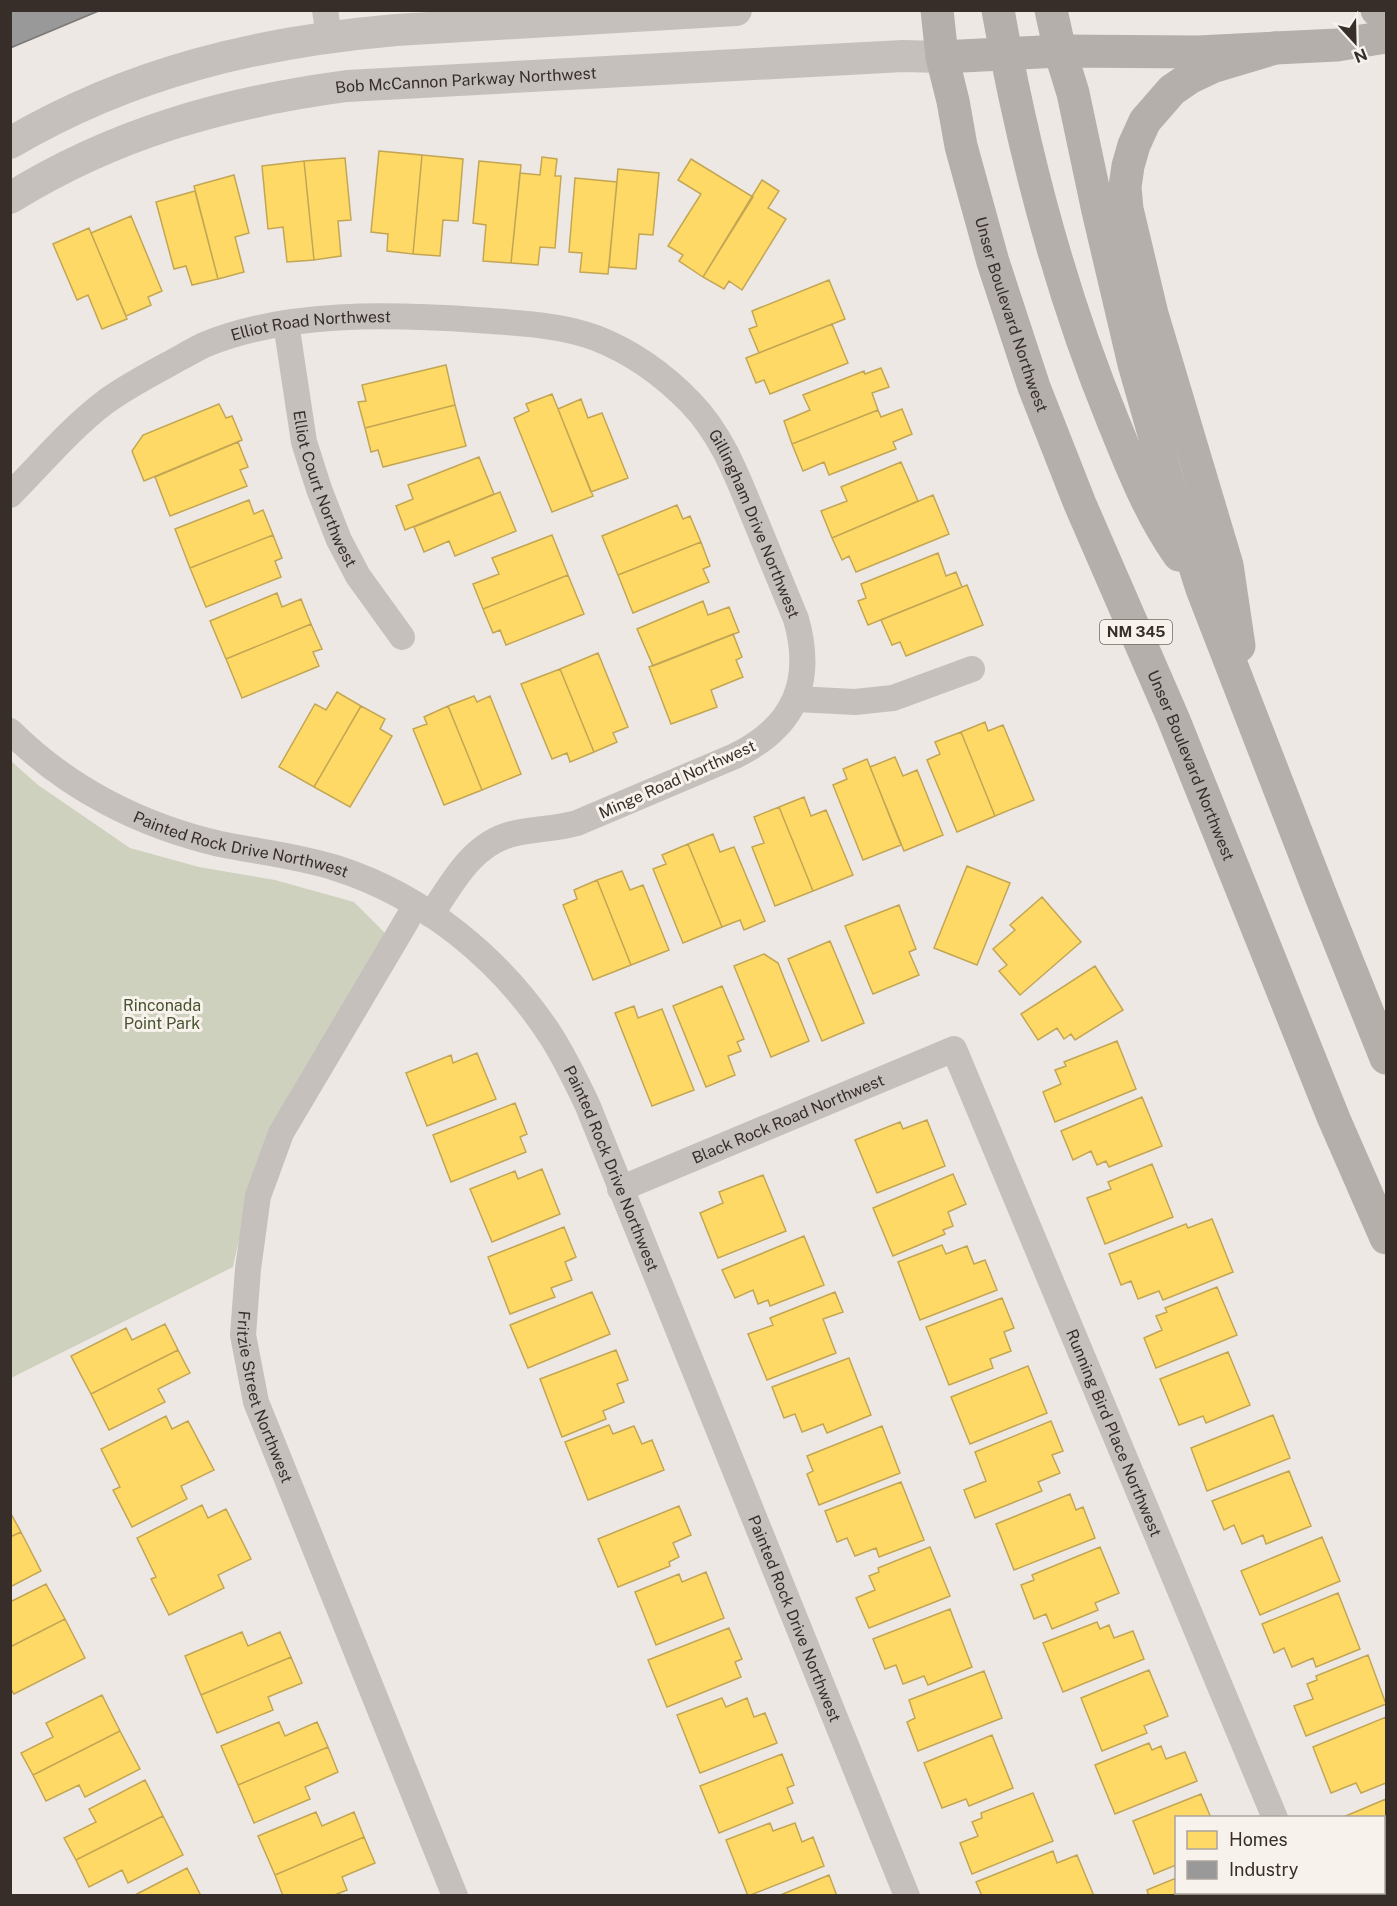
<svg xmlns="http://www.w3.org/2000/svg" width="1397" height="1906" font-family="'Public Sans',sans-serif">
	<style>
		.green { fill: #cfd1bf }
		.homes { fill: #ffd966; stroke: #c3a654; stroke-width: 1.5 }
		.industry { fill: #999; stroke: #7c7978; stroke-width: 1.5 }
		.lines { fill: none; stroke-linecap: round; stroke-linejoin: round }
		.minor { stroke: #c6c0bc; stroke-width: 26 }
		.tertiary { stroke: #c6c0bc; stroke-width: 32 }
		.primary { stroke: #b5afab; stroke-width: 33 }
		.labels { text-anchor: middle; stroke-width: 6; stroke-linejoin: round; paint-order: stroke }
		.shield { fill: #f8f2ec; stroke: #716964; stroke-width: 1.5 }
		.shield-label { font-size: 15px; font-weight: bold; fill: #372e2a }
		.street-label { font-size: 16px; fill: #372e2a; stroke: #f8f2ec }
		.park-label { font-size: 16px; fill: #485331; stroke: #f8f2ec }
	</style>
	<rect width="100%" height="100%" fill="#ede8e4"/>
	<path class="green" d="M11,761L38,785L130,848L199,867L275,880L354,902L386,934L252,1179L233,1267L11,1378Z"/>
	<path class="homes" d="M379,151L422,155L413,254L387,251L388,234L371,232Z
		M422,155L463,159L458,221L443,220L440,256L413,254Z
		M542,157L557,159L555,176H561L555,248L540,247L538,265L511,263L520,173L540,175Z
		M345,158L351,220L338,221L341,256L314,260L304,161Z
		M691,159L753,197L703,277L679,261L683,255L668,246L701,194L678,180Z
		M304,161L314,260L287,262L283,227L268,229L262,166Z
		M479,161L521,165L511,263L483,261L486,225L473,223Z
		M618,169L659,173L653,235L639,234L636,269L609,267Z
		M234,175L249,233L235,237L244,272L218,279L194,186Z
		M575,178L617,182L608,274L580,272L582,253L569,252Z
		M762,180L779,191L768,208L786,219L742,290L729,281L724,289L703,277Z
		M195,191L218,279L192,285L186,266L174,269L156,202Z
		M131,216L162,291L148,297L151,305L126,316L91,233Z
		M89,228L127,319L102,329L88,295L77,300L53,244Z
		M829,280L845,319L759,353L749,329L757,326L752,311Z
		M832,324L848,363L770,394L764,380L756,383L746,358Z
		M446,365L455,405L365,428L358,402L366,401L362,385Z
		M881,368L889,387L872,393L878,410L792,444L784,421L810,410L803,395L864,371L865,374Z
		M552,394L593,496L552,512L514,418L529,411L526,404Z
		M581,399L588,418L602,413L628,478L591,492L558,409Z
		M219,404L226,418L232,416L242,440L144,481L132,451L143,435Z
		M455,405L466,446L383,467L378,450L371,452L365,428Z
		M902,409L912,434L893,442L896,449L829,475L824,462L803,471L792,444L878,410L881,417Z
		M238,442L248,467L240,470L247,486L170,516L155,477Z
		M479,457L494,494L405,530L396,506L413,499L408,485Z
		M901,462L918,501L832,538L821,511L847,501L841,487Z
		M500,492L516,531L455,556L449,541L424,552L414,527Z
		M933,495L949,534L856,572L849,556L842,560L832,538Z
		M249,500L254,514L263,510L273,535L190,568L175,529Z
		M677,505L683,519L690,516L701,542L618,575L602,536Z
		M273,535L282,558L275,561L281,577L206,607L190,568Z
		M552,535L568,575L483,609L473,584L499,574L492,558Z
		M701,542L710,566L703,569L709,582L633,613L618,575Z
		M938,553L946,576L956,572L962,587L868,625L858,601L866,598L861,584Z
		M568,575L584,614L506,645L500,630L493,633L483,609Z
		M967,585L983,625L906,656L900,642L892,645L881,620Z
		M277,593L282,607L301,599L311,624L226,659L210,621Z
		M703,601L708,615L729,607L739,632L653,666L637,629Z
		M311,624L322,649L313,652L319,666L242,698L226,659Z
		M733,634L742,657L736,660L743,677L711,690L717,707L671,724L649,667Z
		M598,653L628,727L613,733L617,742L594,752L560,669Z
		M560,669L594,752L570,762L567,753L552,759L521,684Z
		M337,692L361,706L314,787L279,767L315,704L326,710Z
		M474,696L477,702L490,696L521,774L482,790L448,706Z
		M361,706L385,719L380,729L392,736L350,807L314,787Z
		M448,706L482,790L444,805L413,729L427,724L424,717Z
		M985,722L988,731L1003,725L1034,800L995,816L961,732Z
		M961,732L995,816L957,832L927,760L940,754L935,742Z
		M895,757L903,776L917,770L943,835L904,851L870,767Z
		M867,759L901,845L863,860L833,785L847,779L843,769Z
		M804,797L811,816L826,810L853,875L813,891L779,807Z
		M779,807L813,891L775,906L752,847L764,843L754,817Z
		M713,834L720,852L734,847L765,921L744,930L740,920L722,927L688,844Z
		M688,844L722,927L683,943L653,869L666,864L662,855Z
		M967,866L1010,883L977,965L934,948Z
		M622,871L630,890L643,885L669,950L631,965L597,880Z
		M597,880L631,965L593,980L563,905L577,899L574,890Z
		M1042,897L1081,942L1020,995L999,971L1007,965L993,949L1015,930L1010,925Z
		M899,905L916,949L909,952L919,975L873,994L845,926Z
		M830,941L864,1023L822,1041L788,959Z
		M764,954L778,963L809,1041L771,1057L734,966Z
		M1095,966L1123,1010L1075,1040L1071,1034L1064,1039L1057,1028L1038,1040L1021,1014Z
		M722,986L744,1039L737,1042L741,1051L728,1056L735,1075L706,1087L673,1006Z
		M634,1006L638,1018L662,1009L694,1090L652,1106L615,1013Z
		M1117,1041L1136,1089L1055,1122L1043,1092L1061,1084L1055,1070L1066,1066L1064,1062Z
		M477,1053L496,1099L427,1126L406,1073L451,1055L453,1063Z
		M1142,1097L1162,1146L1109,1167L1106,1161L1097,1165L1091,1151L1073,1160L1061,1131Z
		M515,1103L527,1134L520,1137L526,1152L451,1182L433,1135Z
		M927,1120L945,1166L877,1193L855,1140L900,1122L903,1129Z
		M1152,1164L1173,1217L1105,1244L1087,1198L1111,1189L1108,1182Z
		M542,1169L560,1214L492,1242L470,1189L515,1171L518,1179Z
		M953,1174L966,1204L948,1212L953,1226L943,1230L945,1234L893,1256L873,1208Z
		M763,1175L786,1231L718,1258L700,1213L723,1203L719,1192Z
		M1212,1219L1233,1272L1163,1300L1159,1291L1138,1299L1131,1281L1121,1285L1109,1254L1186,1224L1188,1228Z
		M564,1227L576,1257L565,1262L572,1280L551,1288L555,1297L510,1314L488,1257Z
		M804,1236L824,1285L770,1306L768,1300L758,1304L753,1290L735,1298L722,1270Z
		M942,1245L946,1254L967,1246L974,1264L985,1260L997,1290L920,1320L898,1262Z
		M1217,1287L1237,1335L1156,1368L1144,1338L1162,1330L1156,1316L1167,1312L1165,1308Z
		M592,1292L610,1334L528,1368L510,1325Z
		M835,1292L843,1312L823,1319L836,1353L767,1380L748,1334L773,1325L770,1318Z
		M1002,1298L1014,1328L1004,1332L1011,1351L990,1359L993,1368L949,1385L926,1327Z
		M165,1324L178,1350L91,1394L71,1356L126,1328L132,1340Z
		M178,1350L190,1373L158,1389L165,1402L109,1430L91,1394Z
		M616,1350L628,1380L617,1384L624,1402L603,1411L606,1419L562,1437L540,1379Z
		M1228,1352L1250,1405L1206,1423L1203,1416L1179,1425L1160,1379Z
		M849,1358L871,1415L827,1433L823,1424L802,1432L795,1414L784,1418L772,1387Z
		M1028,1366L1047,1413L970,1444L951,1397Z
		M1273,1415L1290,1458L1207,1491L1191,1448Z
		M166,1416L172,1429L188,1421L214,1470L181,1486L187,1499L132,1527L113,1490L120,1487L101,1449Z
		M1051,1421L1063,1451L1052,1455L1060,1473L1038,1482L1042,1491L975,1518L964,1490L986,1481L975,1452Z
		M609,1425L613,1434L634,1426L642,1444L652,1440L664,1470L588,1500L565,1442Z
		M882,1426L900,1473L819,1505L807,1474L813,1471L807,1456Z
		M1289,1471L1311,1526L1266,1544L1263,1535L1242,1544L1234,1525L1224,1530L1212,1501Z
		M901,1482L924,1540L879,1557L876,1548L855,1556L847,1538L837,1542L825,1511Z
		M1070,1494L1076,1510L1083,1507L1095,1538L1014,1570L996,1524Z
		M202,1505L208,1518L226,1509L251,1559L218,1575L224,1588L169,1615L151,1579L156,1577L137,1538Z
		M679,1506L691,1535L673,1543L679,1557L669,1562L670,1566L618,1587L598,1539Z
		M10,1512L21,1532L10,1537Z
		M21,1532L41,1571L10,1587V1537Z
		M1322,1537L1340,1581L1260,1615L1241,1571Z
		M930,1547L950,1596L869,1628L856,1598L875,1590L869,1576L879,1572L878,1568Z
		M1100,1547L1119,1593L1095,1603L1098,1610L1052,1629L1046,1614L1034,1619L1021,1585L1034,1580L1032,1575Z
		M706,1572L724,1618L656,1645L635,1592L679,1574L682,1582Z
		M46,1584L65,1619L10,1647V1602Z
		M1338,1593L1360,1649L1316,1667L1313,1658L1292,1667L1284,1648L1274,1653L1262,1624Z
		M950,1609L972,1667L928,1685L924,1676L903,1684L896,1665L885,1669L873,1639Z
		M65,1619L85,1658L14,1694L10,1688V1647Z
		M1097,1622L1100,1629L1109,1625L1114,1638L1133,1631L1144,1659L1063,1692L1043,1643Z
		M729,1628L742,1659L735,1662L741,1677L667,1707L648,1660Z
		M242,1632L248,1646L280,1632L291,1657L201,1695L185,1656Z
		M1368,1655L1386,1704L1306,1736L1294,1706L1313,1699L1307,1684L1317,1680L1316,1676Z
		M291,1657L302,1683L268,1697L273,1710L217,1733L201,1695Z
		M1149,1670L1168,1716L1144,1726L1147,1733L1102,1751L1081,1698Z
		M984,1671L1002,1718L918,1751L907,1722L915,1718L909,1700Z
		M102,1695L120,1731L33,1775L21,1753L53,1737L46,1723Z
		M722,1698L726,1707L747,1698L754,1717L765,1713L777,1743L700,1773L677,1715Z
		M1386,1717V1783L1361,1793L1356,1783L1331,1793L1313,1747Z
		M279,1722L285,1736L317,1722L328,1747L238,1785L221,1746Z
		M120,1731L140,1769L85,1797L79,1785L46,1801L33,1775Z
		M992,1735L1013,1788L969,1806L966,1799L942,1808L924,1763Z
		M1149,1743L1152,1750L1161,1746L1166,1759L1185,1752L1197,1781L1115,1814L1095,1765Z
		M328,1747L338,1772L305,1787L310,1799L254,1823L238,1785Z
		M782,1754L794,1785L787,1788L793,1803L719,1833L700,1786Z
		M145,1780L163,1816L76,1860L64,1838L96,1822L89,1809Z
		M1033,1793L1053,1841L972,1874L960,1843L978,1836L972,1822L982,1818L981,1813Z
		M1201,1794L1211,1818H1176V1865L1154,1874L1133,1821Z
		M1386,1799V1850L1384,1851V1818H1341Z
		M316,1812L322,1826L354,1812L364,1837L275,1875L258,1836Z
		M163,1816L183,1855L128,1883L122,1870L89,1887L76,1860Z
		M770,1823L773,1831L795,1823L802,1842L813,1837L824,1866L748,1896L726,1840Z
		M364,1837L375,1863L342,1877L347,1890L332,1896H283L275,1875Z
		M1053,1851L1057,1863L1077,1855L1094,1896H982L976,1882Z
		M1386,1861V1896H1372L1371,1892H1384V1862Z
		M187,1868L201,1896H133Z
		M829,1875L837,1896H778Z
		M1176,1878V1892H1243L1244,1896H1149L1147,1890Z"/>
	<path class="industry" d="M10,10H101L10,48Z"/>
	<g class="lines">
		<g class="minor">
			<path d="M325,10L329,36"/>
			<path id="s1" d="M286,323L304,442L319,489L339,540L358,576L402,637"/>
			<path id="s2" d="M10,495C41,464 70,429 104,403C124,388 147,376 169,364C180,358 192,351 204,345C285,311 391,314 477,320C516,323 559,324 596,338C632,352 664,375 691,403C722,435 737,476 754,517C768,551 782,585 796,619C814,682 794,727 735,756L577,823C555,829 533,829 512,834C472,844 452,883 431,915"/>
			<path d="M796,699L855,702L893,698L972,669"/>
			<path id="s3" d="M10,731C68,789 142,826 220,844C259,852 298,856 336,868C424,896 501,959 551,1036C565,1058 576,1081 587,1104L907,1896"/>
			<path id="s4" d="M416,905L281,1133L258,1196L248,1269L243,1335L256,1402L455,1896"/>
			<path id="s5" d="M620,1189L954,1049L1275,1818"/>
			<path d="M1306,1892L1307,1896"/>
		</g>
		<g class="tertiary">
			<path d="M10,143C131,72 258,42 396,30L736,10"/>
			<path id="s6" d="M10,198C115,133 226,102 347,86L903,56L942,57"/>
		</g>
		<g class="primary">
			<path id="s7" d="M937,10L942,57L953,101L961,146L993,262L1034,387L1080,504L1173,718L1334,1119L1386,1238"/>
			<path d="M998,10C1023,151 1059,289 1113,421C1132,468 1150,514 1179,555"/>
			<path d="M1051,10L1060,51L1073,93L1098,211L1134,364L1166,476L1202,589L1321,896L1386,1058"/>
			<path d="M1377,10L1386,12"/>
			<path d="M942,57L1060,51L1198,52L1275,48L1337,45L1386,37"/>
			<path d="M1239,646L1227,565L1152,314L1127,209L1125,187L1128,166L1134,145L1145,121L1172,90L1191,77L1212,67L1275,48"/>
		</g>
	</g>
	<g class="labels">
		<rect class="shield" x="1100" y="620" width="72" height="24" rx="4.5"/>
		<g class="shield-label">
			<text x="1136" y="637">NM 345</text>
		</g>
		<g class="street-label">
			<text dy="6" stroke="none"><textPath href="#s6" startOffset="477">Bob McCannon Parkway Northwest</textPath></text>
			<text dy="6" stroke="none"><textPath href="#s7" startOffset="314">Unser Boulevard Northwest</textPath></text>
			<text dy="6" stroke="none"><textPath href="#s2" startOffset="357">Elliot Road Northwest</textPath></text>
			<text dy="6" stroke="none"><textPath href="#s1" startOffset="171">Elliot Court Northwest</textPath></text>
			<text dy="6" stroke="none"><textPath href="#s2" startOffset="898">Gillingham Drive Northwest</textPath></text>
			<text dy="6" stroke="none"><textPath href="#s7" startOffset="800">Unser Boulevard Northwest</textPath></text>
			<text transform="translate(677 779) rotate(-24)" y="6">Minge Road Northwest</text>
			<text dy="6" stroke="none"><textPath href="#s3" startOffset="262">Painted Rock Drive Northwest</textPath></text>
			<text dy="6" stroke="none"><textPath href="#s5" startOffset="182">Black Rock Road Northwest</textPath></text>
			<text dy="6" stroke="none"><textPath href="#s3" startOffset="784">Painted Rock Drive Northwest</textPath></text>
			<text dy="6" stroke="none"><textPath href="#s4" startOffset="537">Fritzie Street Northwest</textPath></text>
			<text dy="6" stroke="none"><textPath href="#s5" startOffset="778">Running Bird Place Northwest</textPath></text>
			<text dy="6" stroke="none"><textPath href="#s3" startOffset="1270">Painted Rock Drive Northwest</textPath></text>
		</g>
		<g class="park-label">
			<text x="162" y="1011">Rinconada<tspan x="162" dy="18">Point Park</tspan></text>
		</g>
	</g>
	<rect width="1397" height="1906" fill="none" stroke="#372e2a" stroke-width="24"/>
	<rect x="1175" y="1816" width="210" height="78" fill="#f8f2ec" stroke="#aba49e" stroke-width="1.5"/>
	<rect x="1187" y="1831" width="30" height="18" fill="#ffd966" stroke="#aba49e" stroke-width="1.5"/>
	<text x="1229" y="1846" font-size="18" fill="#372e2a">Homes</text>
	<rect x="1187" y="1861" width="30" height="18" fill="#999999" stroke="#aba49e" stroke-width="1.5"/>
	<text x="1229" y="1876" font-size="18" fill="#372e2a">Industry</text>
	<g transform="translate(1355 42) rotate(158)" stroke="#f8f2ec" stroke-width="4.5" paint-order="stroke">
	<path d="M0-4.5L10 22L0 15L-10 22Z" fill="#372e2a"/>
	<text y="-9" font-size="16" font-weight="bold" text-anchor="middle" fill="#372e2a">N</text>
	</g>
</svg>
